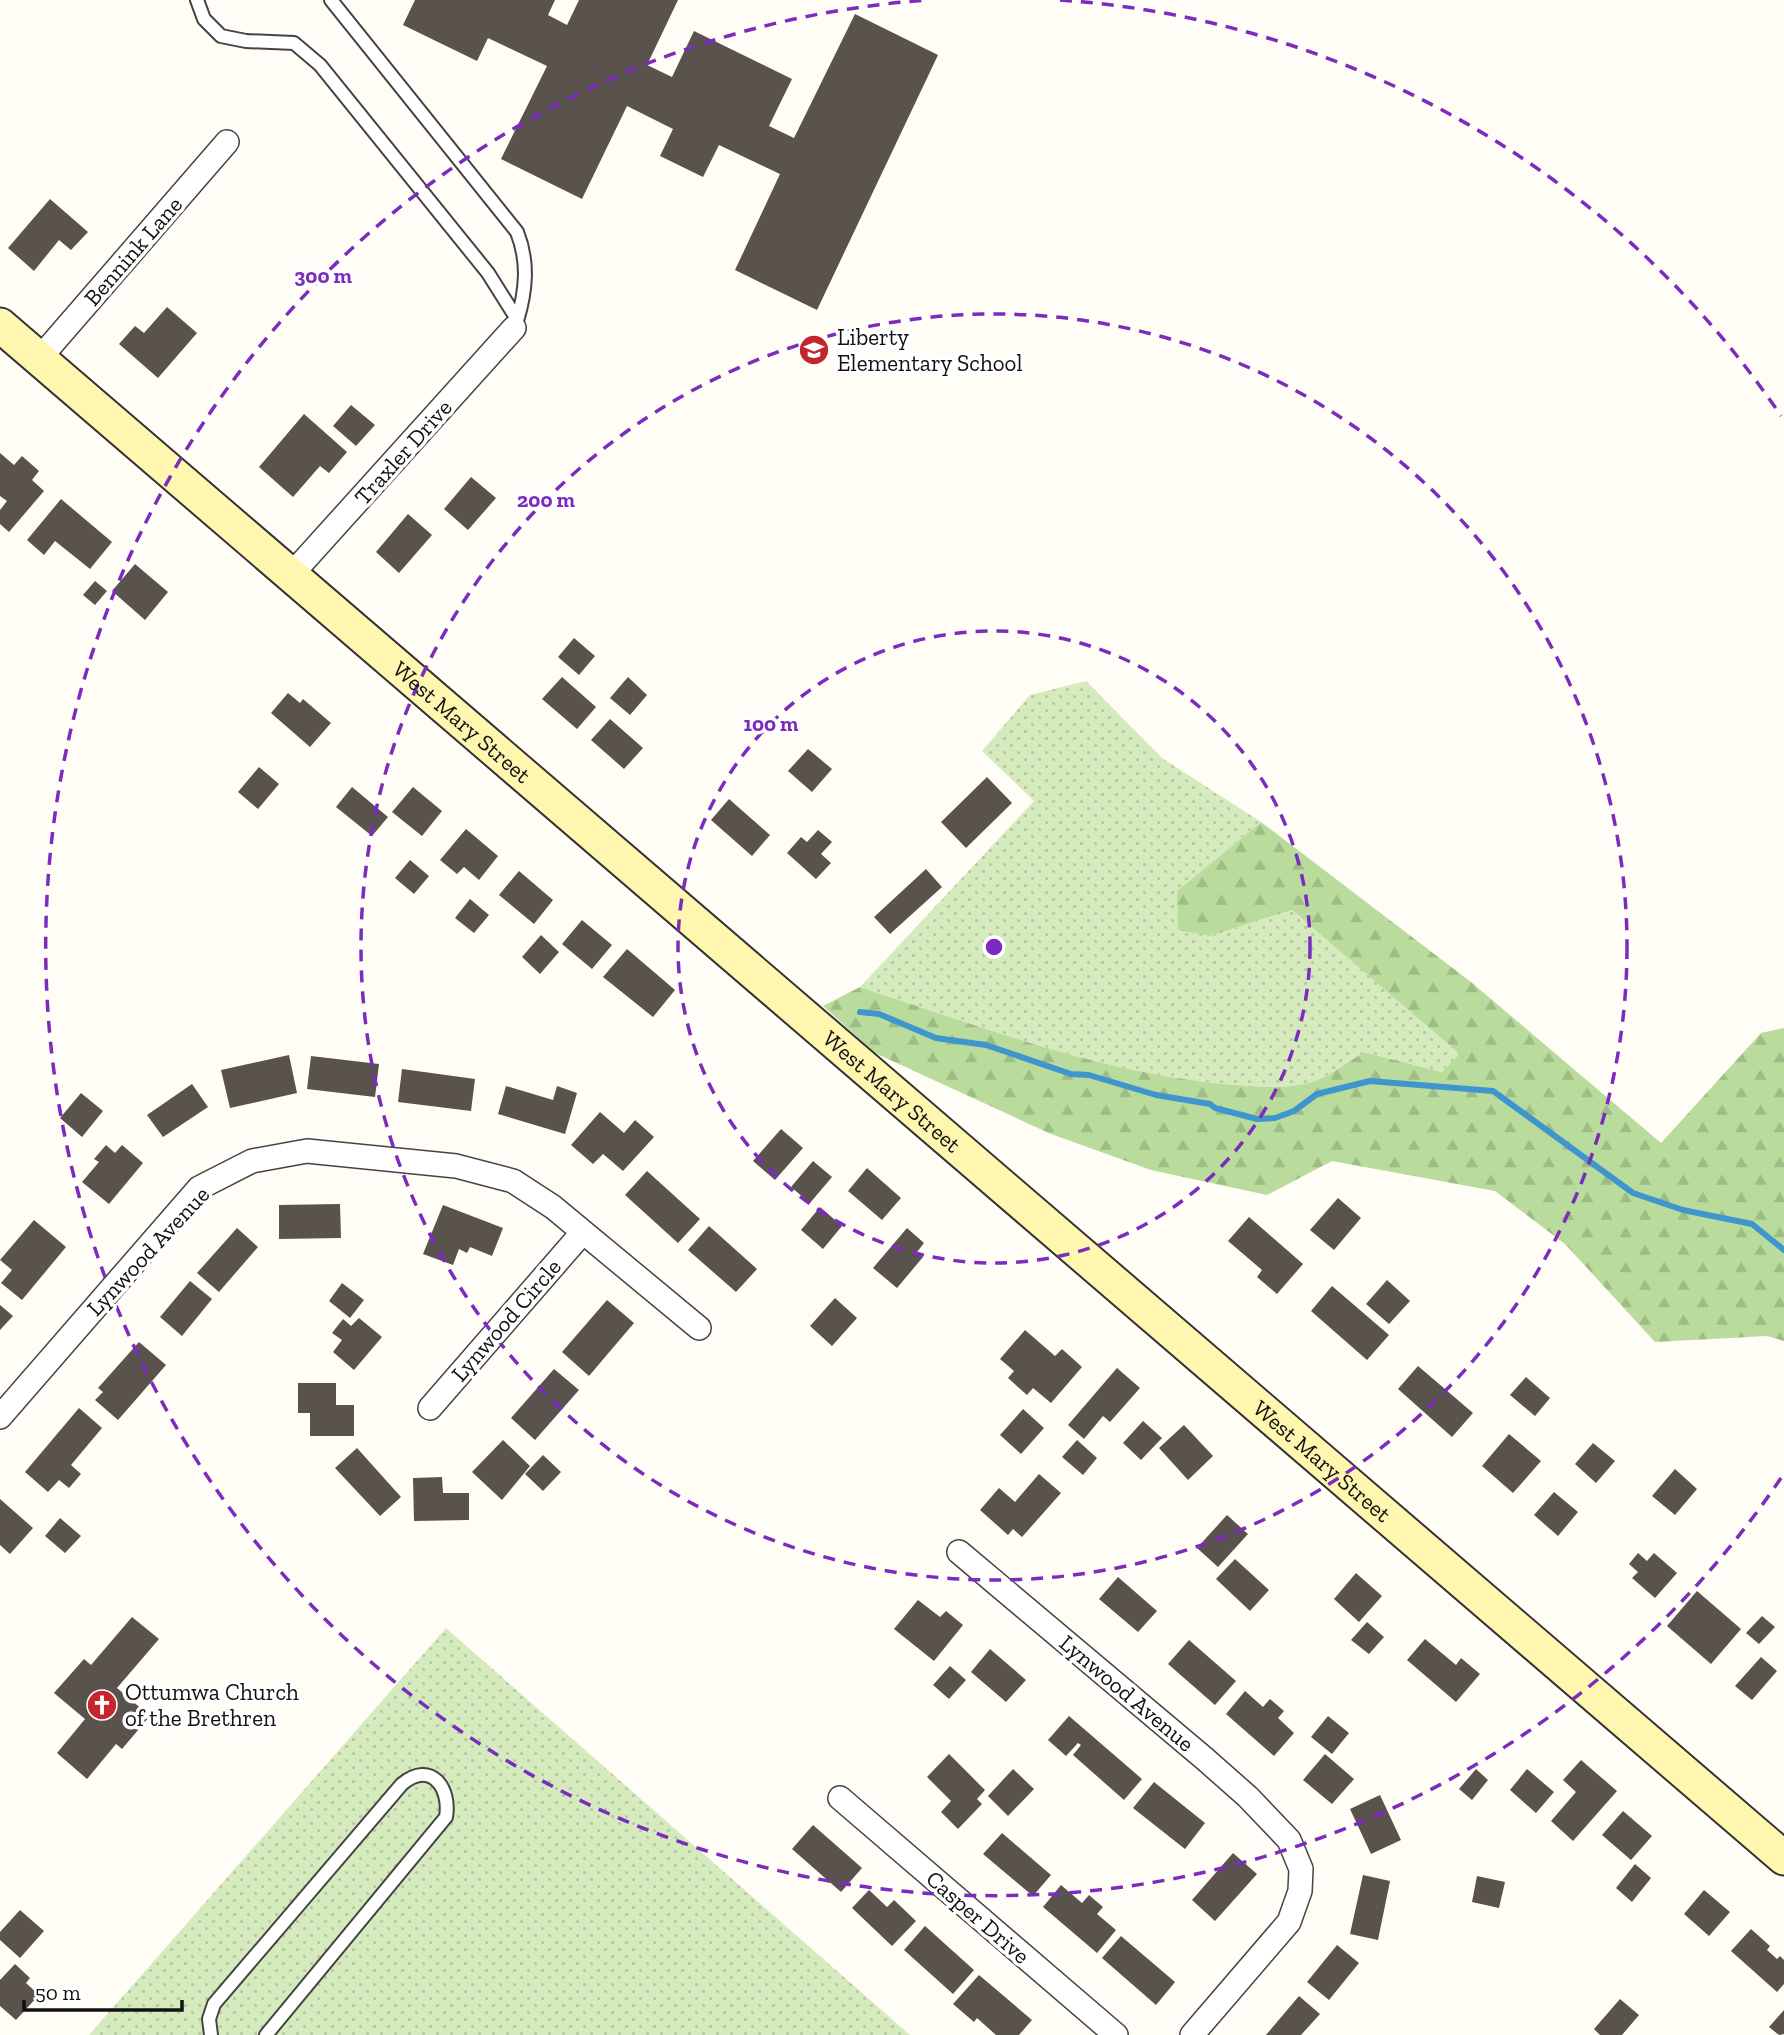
<svg xmlns="http://www.w3.org/2000/svg" width="1784" height="2035" font-family="'Zilla Slab',serif">
	<style>
		.grass { fill: url(#grass-dots) }
		.forest { fill: url(#forest-firs) }
		.lines { fill: none; stroke-linecap: round; stroke-linejoin: round }
		.stream { stroke: #3f96cf; stroke-width: 6 }
		.building { fill: #5a524d }
		.service-casing { stroke: #444; stroke-width: 16 }
		.minor-casing { stroke: #444; stroke-width: 26 }
		.secondary-casing { stroke: #333; stroke-width: 37 }
		.service { stroke: #fff; stroke-width: 12 }
		.minor { stroke: #fff; stroke-width: 23 }
		.secondary { stroke: #fff6b0; stroke-width: 33 }
		.ring { fill: none; stroke: #7b2cbf; stroke-width: 3.5; stroke-dasharray: 12 9 }
		.labels { text-anchor: middle; stroke-width: 7; stroke-linejoin: round; paint-order: stroke }
		.street-label { font-size: 23px; fill: #111; stroke: #fff }
		.poi-label { font-size: 23px; fill: #111; stroke: #fff; text-anchor: start }
		.centre { fill: #7b2cbf; stroke: #fff; stroke-width: 3.5 }
		.ring-label { font-size: 21px; text-anchor: middle; font-weight: bold; fill: #7b2cbf; stroke: #fff; stroke-width: 7; stroke-linejoin: round; paint-order: stroke }
	</style>
	<defs>
		<pattern id="grass-dots" width="8" height="8" patternUnits="userSpaceOnUse" patternTransform="scale(1.75)"><rect width="8" height="8" fill="#d5ebbd"/><path d="M2 2h.1M6 6h.1" fill="none" stroke="#b6c8a1" stroke-width="1.8" stroke-linecap="round"/></pattern>
		<pattern id="forest-firs" width="22" height="20" patternUnits="userSpaceOnUse" patternTransform="scale(1.75)"><rect width="22" height="20" fill="#b9dc9c"/><path d="M5 1l3.5 6h-7zM16 11l3.5 6h-7z" fill="#9ebc85"/></pattern>
	</defs>
	<rect width="100%" height="100%" fill="#fffdf5"/>
	<path class="grass" d="M1086,681L1162,758L1261,822L1177,891L1210,936L1292,910L1461,1054L1442,1072L1365,1052C1348,1062 1327,1078 1309,1083C1283,1090 1250,1086 1224,1084C1098,1072 980,1026 860,987L1034,801L982,751L1030,695Z
		M446,1628L910,2035H89Z"/>
	<path class="forest" d="M1261,822L1471,982L1661,1143L1761,1033L1784,1028V1341L1767,1336L1655,1342L1565,1244L1495,1191L1332,1161L1267,1195L1151,1170L1051,1134L875,1053L823,1006L860,987C980,1026 1098,1072 1224,1084C1250,1086 1283,1090 1309,1083C1327,1078 1348,1062 1364,1052L1442,1072L1460,1054L1292,910L1210,936L1178,930L1177,891Z"/>
	<g class="lines">
		<path class="stream" d="M860,1012L879,1014L936,1038L986,1045L1071,1074L1089,1075L1156,1095L1210,1104L1215,1108L1257,1119L1275,1118L1294,1111L1317,1094L1370,1081L1493,1091L1633,1193L1683,1210L1752,1224L1784,1250"/>
	</g>
	<path class="building" d="M415,0H555L548,15L567,25L579,0H678L647,65L672,77L694,31L792,79L769,126L794,138L855,14L938,55L817,310L735,270L780,174L719,145L703,177L660,156L673,129L627,106L582,199L501,159L547,66L488,38L477,61L403,25Z
		M50,199L88,232L71,250L59,240L34,271L8,248Z
		M167,307L197,333L158,378L119,344L135,326L144,333Z
		M351,405L375,425L356,446L333,426Z
		M304,414L347,452L329,473L320,466L293,497L259,467Z
		M0,453L14,465L22,456L39,471L32,480L44,491L9,532L0,524V510L7,501L0,496Z
		M471,477L496,498L468,530L444,509Z
		M61,499L112,542L90,569L55,541L44,555L27,540Z
		M408,514L432,535L399,573L376,552Z
		M135,564L168,592L145,620L112,591Z
		M95,581L107,591L95,605L83,595Z
		M574,638L595,656L579,675L558,657Z
		M562,677L596,707L577,729L542,699Z
		M628,677L647,695L630,715L610,698Z
		M288,693L300,703L303,699L331,723L310,747L271,713Z
		M610,719L643,748L624,769L591,740Z
		M808,749L832,769L812,792L788,771Z
		M259,767L279,784L258,809L238,792Z
		M987,777L1012,803L966,848L941,822Z
		M352,787L388,817L372,836L336,807Z
		M413,787L442,811L422,836L392,812Z
		M729,799L770,835L752,856L711,820Z
		M466,829L498,856L479,880L464,867L457,874L440,860Z
		M818,830L832,842L821,854L831,863L816,879L787,853L801,837L807,842Z
		M410,860L429,876L414,894L395,878Z
		M926,869L942,887L890,934L874,917Z
		M519,871L553,900L534,924L499,895Z
		M470,899L489,915L474,933L455,918Z
		M582,920L612,945L592,969L562,944Z
		M541,935L559,952L540,974L522,957Z
		M627,949L675,990L653,1017L603,977Z
		M289,1055L297,1093L230,1108L221,1070Z
		M311,1056L379,1064L375,1097L307,1089Z
		M402,1069L475,1079L471,1111L398,1102Z
		M192,1084L208,1107L163,1137L147,1115Z
		M506,1086L553,1100L557,1086L577,1093L565,1134L498,1114Z
		M81,1093L103,1111L82,1137L60,1118Z
		M600,1112L624,1133L635,1120L654,1137L623,1171L603,1154L593,1164L571,1145Z
		M781,1129L803,1148L775,1180L753,1161Z
		M106,1145L115,1153L122,1145L143,1163L109,1204L82,1182L99,1162L94,1159Z
		M813,1161L832,1177L810,1203L791,1187Z
		M867,1168L901,1198L882,1220L848,1191Z
		M647,1171L700,1219L678,1243L625,1195Z
		M1338,1198L1361,1218L1334,1250L1310,1230Z
		M340,1204L341,1238L279,1239V1205Z
		M443,1205L503,1228L492,1256L470,1247L467,1253L459,1249L453,1265L423,1254Z
		M820,1207L842,1226L823,1249L801,1230Z
		M1249,1217L1303,1264L1277,1294L1257,1277L1262,1270L1228,1241Z
		M34,1220L66,1247L22,1300L1,1283L12,1270L0,1260Z
		M709,1226L757,1269L736,1292L688,1250Z
		M237,1228L258,1247L219,1292L197,1273Z
		M907,1228L924,1243L917,1252L923,1257L897,1288L873,1268Z
		M1387,1280L1410,1301L1389,1324L1366,1304Z
		M190,1281L212,1299L182,1336L160,1317Z
		M342,1283L364,1300L350,1318L329,1301Z
		M1332,1286L1389,1335L1367,1360L1311,1311Z
		M835,1298L857,1318L832,1346L810,1326Z
		M607,1300L634,1323L589,1376L562,1352Z
		M0,1305L13,1316L0,1330Z
		M359,1318L382,1337L354,1370L333,1352L342,1340L332,1333L343,1319L351,1326Z
		M1025,1330L1055,1356L1062,1349L1082,1367L1051,1403L1033,1388L1027,1395L1008,1378L1014,1371L1000,1359Z
		M139,1342L166,1365L118,1420L95,1400L103,1392L98,1388Z
		M1418,1366L1473,1413L1452,1437L1398,1389Z
		M1117,1368L1140,1388L1110,1422L1103,1416L1084,1439L1068,1425Z
		M554,1369L579,1390L535,1440L511,1418Z
		M1526,1377L1550,1398L1535,1416L1510,1395Z
		M298,1383H336V1405H354V1436H310V1413H298Z
		M79,1408L102,1428L71,1465L81,1474L69,1488L59,1480L48,1492L25,1472Z
		M1023,1409L1044,1428L1021,1454L1000,1435Z
		M1143,1421L1162,1438L1141,1460L1123,1443Z
		M1184,1425L1213,1456L1188,1480L1159,1448Z
		M1509,1434L1541,1461L1513,1493L1482,1466Z
		M503,1440L530,1466L502,1500L472,1472Z
		M1077,1440L1097,1458L1083,1475L1062,1457Z
		M1593,1443L1615,1461L1596,1483L1575,1464Z
		M357,1448L401,1497L380,1516L335,1468Z
		M543,1455L561,1472L543,1491L525,1474Z
		M1675,1469L1697,1489L1675,1515L1652,1496Z
		M1039,1474L1061,1493L1022,1537L1013,1529L1008,1535L980,1510L999,1488L1015,1502Z
		M442,1477L443,1493H469V1520L414,1521L413,1478Z
		M1554,1492L1578,1512L1558,1536L1534,1515Z
		M0,1499L33,1528L10,1554L0,1545Z
		M1227,1515L1248,1534L1218,1567L1197,1548Z
		M60,1518L81,1536L65,1553L45,1536Z
		M1638,1553L1647,1561L1654,1553L1677,1573L1655,1598L1632,1578L1638,1572L1629,1564Z
		M1235,1559L1269,1590L1250,1611L1216,1579Z
		M1356,1573L1382,1596L1359,1622L1334,1599Z
		M1118,1577L1157,1611L1138,1632L1099,1599Z
		M1697,1591L1741,1629L1711,1664L1667,1626Z
		M918,1600L940,1617L946,1611L963,1625L934,1661L894,1629Z
		M1762,1616L1775,1627L1759,1644L1746,1633Z
		M132,1617L159,1639L117,1688L150,1716L122,1749L116,1744L87,1779L57,1753L85,1719L54,1693L84,1659L91,1665Z
		M1367,1622L1384,1637L1369,1654L1351,1640Z
		M1425,1639L1456,1665L1461,1658L1480,1674L1456,1702L1407,1660Z
		M1189,1640L1236,1681L1215,1705L1168,1664Z
		M990,1649L1026,1680L1006,1702L971,1672Z
		M1761,1657L1777,1671L1752,1700L1735,1686Z
		M950,1666L966,1680L949,1699L933,1685Z
		M1245,1691L1263,1707L1270,1699L1284,1711L1278,1718L1294,1733L1274,1756L1226,1714Z
		M1069,1716L1142,1779L1124,1800L1073,1755L1081,1745L1078,1743L1066,1756L1048,1740Z
		M1328,1716L1349,1733L1332,1754L1311,1737Z
		M949,1754L985,1790L977,1799L982,1804L958,1829L941,1812L951,1801L927,1777Z
		M1325,1754L1354,1779L1332,1804L1303,1780Z
		M1581,1760L1617,1791L1573,1841L1551,1821L1576,1792L1563,1780Z
		M1013,1769L1034,1789L1008,1816L988,1796Z
		M1476,1769L1488,1780L1472,1800L1459,1789Z
		M1527,1769L1554,1792L1536,1813L1510,1790Z
		M1154,1782L1205,1823L1185,1849L1133,1808Z
		M1380,1795L1401,1840L1371,1854L1350,1809Z
		M1623,1811L1652,1836L1631,1860L1602,1835Z
		M813,1825L862,1868L841,1892L792,1849Z
		M1002,1833L1051,1875L1033,1896L983,1854Z
		M1233,1853L1257,1874L1215,1921L1192,1900Z
		M1635,1864L1651,1878L1632,1902L1616,1888Z
		M1363,1875L1390,1881L1378,1940L1350,1934Z
		M1477,1876L1505,1882L1499,1908L1472,1902Z
		M1061,1885L1082,1903L1089,1895L1103,1907L1097,1914L1116,1930L1097,1953L1043,1907Z
		M869,1890L887,1907L894,1900L916,1921L892,1946L852,1908Z
		M1704,1890L1730,1912L1709,1936L1684,1914Z
		M20,1910L44,1931L20,1958L0,1940V1932Z
		M925,1926L974,1970L953,1994L904,1950Z
		M1751,1929L1770,1946L1767,1950L1777,1959L1780,1956L1784,1960V1984L1777,1992L1731,1951Z
		M1121,1936L1175,1982L1156,2005L1102,1958Z
		M1337,1945L1359,1963L1329,2000L1307,1982Z
		M15,1964L30,1978L26,1983L39,1995L16,2020L0,2006V1980Z
		M979,1975L1032,2020L1019,2035H996L977,2018L974,2022L953,2004Z
		M1299,1996L1320,2014L1301,2035H1266Z
		M1620,1999L1639,2015L1622,2035H1600L1594,2029Z
		M1784,2010V2034L1779,2035L1769,2027Z"/>
	<g class="lines">
		<g class="service-casing">
			<path id="service" d="M197,0L204,19L221,36L246,41L294,43L320,65L488,273L517,319
				M331,0L517,232C529,262 526,291 517,321
				M211,2035L209,2019L214,2004L402,1784C431,1760 451,1788 446,1817L266,2035"/>
		</g>
		<g class="minor-casing">
			<path id="minor" d="M39,359L227,142
				M291,575L514,328
				M430,1408L583,1232
				M0,1417L199,1188L252,1161L307,1151L456,1166L513,1181L553,1207L699,1328
				M959,1552L1205,1759L1248,1797L1289,1840L1301,1869L1300,1891L1289,1922L1192,2035
				M840,1798L1116,2035"/>
		</g>
		<g class="secondary-casing">
			<g id="secondary">
				<path id="s1" d="M0,325L1784,1858"/>
			</g>
		</g>
		<use href="#service" class="service"/>
		<use href="#minor" class="minor"/>
		<use href="#secondary" class="secondary"/>
	</g>
	<g class="ring">
		<circle cx="994" cy="947" r="316"/>
		<circle cx="994" cy="947" r="633"/>
		<path d="M1781 1478A949 949 0 1 1 928 0M1060 0A949 949 0 0 1 1781 416"/>
	</g>
	<defs>
		<g id="school-disc" transform="scale(1.575)"><circle r="9.5" fill="#c4262e" stroke="#fff"/><path d="M0-5L7-2L0 1L-7-2ZM-4 1L0 2.5L4 1V4Q0 6-4 4Z" fill="#fff"/></g>
		<g id="church-disc" transform="scale(1.575)"><circle r="9.5" fill="#c4262e" stroke="#fff"/><path d="M-1.2-6h2.4v3.5h3.3v2.4h-3.3V6h-2.4V-.1h-3.3v-2.4h3.3Z" fill="#fff"/></g>
	</defs>
	<g fill-rule="evenodd">
		<use href="#school-disc" x="814" y="350"/>
		<use href="#church-disc" x="102" y="1705"/>
	</g>
	<g class="labels">
		<g class="street-label">
			<text transform="translate(133 251) rotate(-49)" y="8">Bennink Lane</text>
			<text transform="translate(403 452) rotate(-48)" y="8">Traxler Drive</text>
			<text dy="8" stroke="none"><textPath href="#s1" startOffset="609">West Mary Street</textPath></text>
			<text dy="8" stroke="none"><textPath href="#s1" startOffset="1176">West Mary Street</textPath></text>
			<text transform="translate(148 1251) rotate(-47)" y="8">Lynwood Avenue</text>
			<text transform="translate(506 1320) rotate(-49)" y="8">Lynwood Circle</text>
			<text dy="8" stroke="none"><textPath href="#s1" startOffset="1743">West Mary Street</textPath></text>
			<text transform="translate(1127 1693) rotate(40)" y="8">Lynwood Avenue</text>
			<text transform="translate(978 1917) rotate(41)" y="8">Casper Drive</text>
		</g>
		<g class="poi-label">
			<text x="837" y="345">Liberty<tspan x="837" dy="26">Elementary School</tspan></text>
			<text x="125" y="1700">Ottumwa Church<tspan x="125" dy="26">of the Brethren</tspan></text>
		</g>
	</g>
	<circle cx="994" cy="947" r="10" class="centre"/>
	<g class="ring-label">
		<text x="323" y="283">300 m</text>
		<text x="546" y="507">200 m</text>
		<text x="771" y="731">100 m</text>
	</g>
	<path d="M24 2000v10h158v-10" fill="none" stroke="#111111" stroke-width="3.5"/>
	<text x="35" y="2000" font-size="21" fill="#111111" stroke="#ffffff" stroke-width="5" paint-order="stroke">50 m</text>
</svg>
